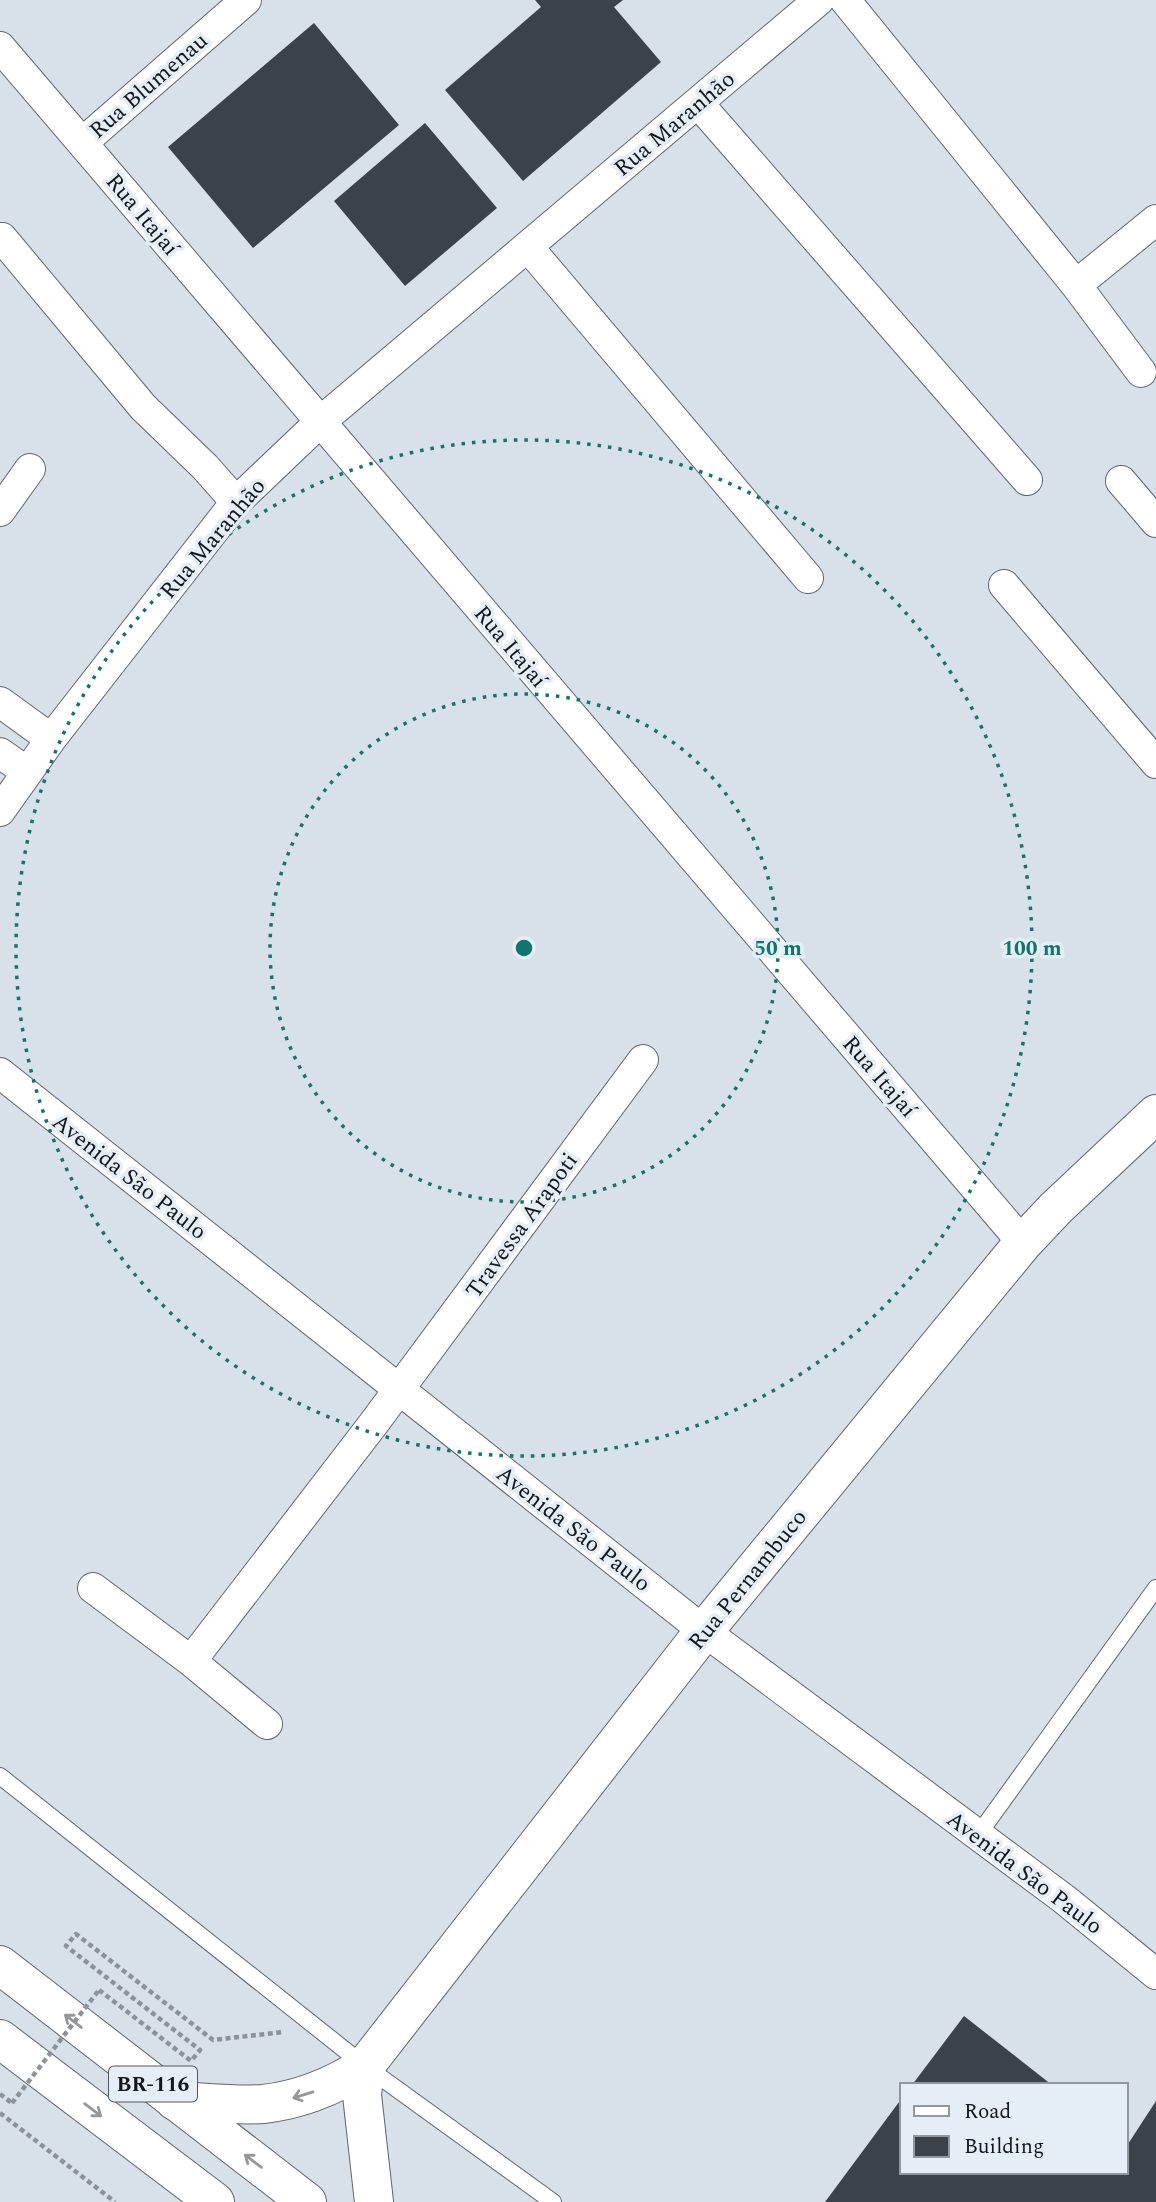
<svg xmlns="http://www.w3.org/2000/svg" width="1156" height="2202" font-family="Spectral,serif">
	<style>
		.building { fill: #3b4249 }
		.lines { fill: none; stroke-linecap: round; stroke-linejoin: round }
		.lane-casing { stroke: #5f666f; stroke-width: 18 }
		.street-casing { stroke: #5f666f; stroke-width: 32 }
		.secondary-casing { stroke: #5f666f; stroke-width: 40 }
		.highway-casing { stroke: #5f666f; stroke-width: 40 }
		.path { stroke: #8c9299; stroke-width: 4.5; stroke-dasharray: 5 3.5; stroke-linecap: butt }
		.lane { stroke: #fff; stroke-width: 16 }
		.street { stroke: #fff; stroke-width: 30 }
		.secondary { stroke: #fff; stroke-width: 38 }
		.highway { stroke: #fff; stroke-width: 38 }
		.path-bridge { stroke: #8c9299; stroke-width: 4.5; stroke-dasharray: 5 3.5; stroke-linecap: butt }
		.oneway { stroke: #959798 }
		.ring { fill: none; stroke: #0f766e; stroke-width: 3.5; stroke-dasharray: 3.5 7 }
		.labels { text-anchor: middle; stroke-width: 7; stroke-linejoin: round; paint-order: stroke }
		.shield { fill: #e5edf7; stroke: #53575c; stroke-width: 2 }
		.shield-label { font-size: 21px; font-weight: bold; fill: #14171a }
		.street-label { font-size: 23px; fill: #14171a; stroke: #e5edf7 }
		.centre { fill: #0f766e; stroke: #e5edf7; stroke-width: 3.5 }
		.ring-label { font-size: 21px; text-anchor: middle; font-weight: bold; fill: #0f766e; stroke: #e5edf7; stroke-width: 7; stroke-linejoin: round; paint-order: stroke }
	</style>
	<rect width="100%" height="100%" fill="#d8e0e9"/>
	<path class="building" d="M535,0H623L614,7L661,62L523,181L445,90L541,7Z
		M314,23L399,125L253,248L168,147Z
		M425,123L497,208L405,286L334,201Z
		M964,2016L1052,2085H912Z
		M902,2098V2172H1126V2143L1128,2144L1156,2101V2202H825Z"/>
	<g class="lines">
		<g class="lane-casing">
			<path id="lane" d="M0,1776L365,2066L553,2202
				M978,1835L1156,1588"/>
		</g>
		<g class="street-casing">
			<path id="street" d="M845,0L1076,285L1141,372
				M0,47L1023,1243
				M698,103L1027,480
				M82,143L246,0
				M2,238L143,407L205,467L236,502
				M528,247L808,578
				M1076,285L1156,220
				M1121,481L1156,522
				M0,511L30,469
				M1004,585L1156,763
				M0,702L51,739
				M0,753L27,772
				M0,811L51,739L236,502L320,422L819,0
				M0,1073L704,1631L1064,1899L1156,1974
				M93,1588L191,1661L267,1724
				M191,1661L374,1423L643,1060"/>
		</g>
		<g class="secondary-casing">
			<path id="secondary" d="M365,2066L362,2095L374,2202
				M175,2101C204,2102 235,2106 263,2104C300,2100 334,2086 365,2066L704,1631L1023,1243L1056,1208L1156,1114"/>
		</g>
		<g class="highway-casing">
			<path id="highway" d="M0,1965L307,2202
				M0,2039L215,2202"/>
		</g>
		<path class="path" d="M99,1990L191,2061L200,2050L66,1946L76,1934L213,2040L283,2032
			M0,2094L12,2103
			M0,2113L115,2202"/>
		<use href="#lane" class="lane"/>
		<use href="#street" class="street"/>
		<use href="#secondary" class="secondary"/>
		<use href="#highway" class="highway"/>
		<path class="path-bridge" d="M12,2103L99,1990"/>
	</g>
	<defs><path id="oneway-shaft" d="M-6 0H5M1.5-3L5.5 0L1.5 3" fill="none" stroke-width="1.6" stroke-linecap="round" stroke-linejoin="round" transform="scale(1.75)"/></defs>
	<g class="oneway">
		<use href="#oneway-shaft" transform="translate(73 2021) rotate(-142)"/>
		<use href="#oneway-shaft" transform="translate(303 2095) rotate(163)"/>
		<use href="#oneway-shaft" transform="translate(93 2110) rotate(37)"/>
		<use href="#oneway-shaft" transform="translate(253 2161) rotate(-143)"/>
	</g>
	<g class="ring">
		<circle cx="524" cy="948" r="254"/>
		<circle cx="524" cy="948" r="508"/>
	</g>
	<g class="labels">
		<rect class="shield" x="109" y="2066.5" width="88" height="35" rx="5"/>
		<g class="shield-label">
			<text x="153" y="2091">BR-116</text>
		</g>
		<g class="street-label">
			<text transform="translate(148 85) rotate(-41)" y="8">Rua Blumenau</text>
			<text transform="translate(674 123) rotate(-40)" y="8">Rua Maranhão</text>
			<text transform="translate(143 214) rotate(50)" y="8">Rua Itajaí</text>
			<text transform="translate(212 538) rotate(-50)" y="8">Rua Maranhão</text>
			<text transform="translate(511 646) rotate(50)" y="8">Rua Itajaí</text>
			<text transform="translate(880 1076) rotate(49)" y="8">Rua Itajaí</text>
			<text transform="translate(130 1176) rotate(38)" y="8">Avenida São Paulo</text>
			<text transform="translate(521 1225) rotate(-54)" y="8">Travessa Arapoti</text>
			<text transform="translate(574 1528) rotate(38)" y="8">Avenida São Paulo</text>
			<text transform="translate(747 1579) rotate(-51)" y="8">Rua Pernambuco</text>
			<text transform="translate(1025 1872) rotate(37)" y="8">Avenida São Paulo</text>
		</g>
	</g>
	<circle cx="524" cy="948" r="10" class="centre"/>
	<g class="ring-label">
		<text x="778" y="955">50 m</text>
		<text x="1032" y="955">100 m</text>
	</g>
	<rect x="900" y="2083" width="228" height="91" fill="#e5edf7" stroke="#91979f" stroke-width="2"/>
	<rect x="914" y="2106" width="35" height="10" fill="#ffffff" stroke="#91979f" stroke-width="2"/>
	<text x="964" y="2118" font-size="21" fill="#14171a">Road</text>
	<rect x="914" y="2136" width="35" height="21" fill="#3b4249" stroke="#91979f" stroke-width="2"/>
	<text x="964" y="2153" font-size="21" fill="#14171a">Building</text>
</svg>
